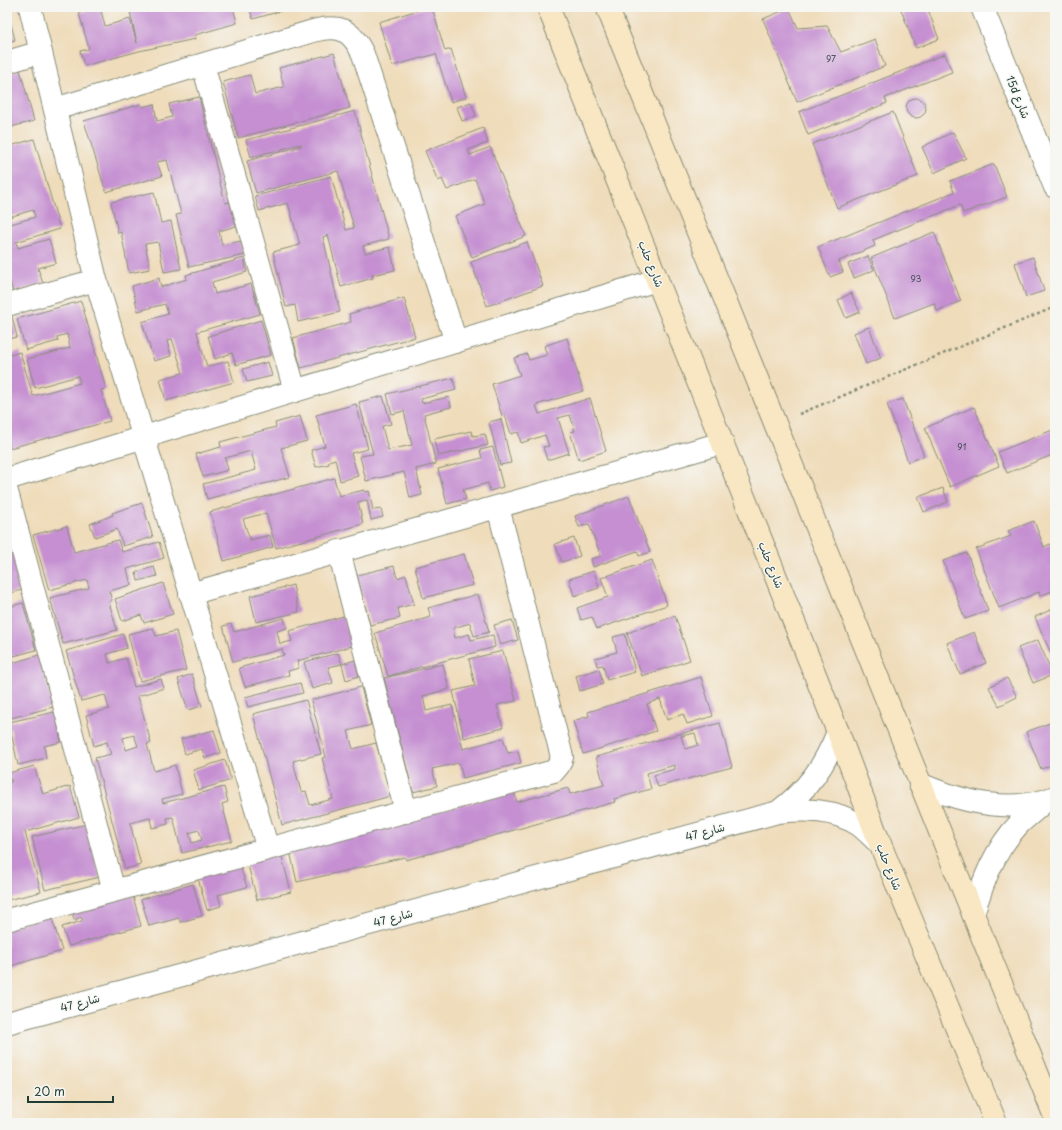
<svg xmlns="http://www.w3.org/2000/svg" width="1062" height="1130" font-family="'Playpen Sans','Playpen Sans Arabic',sans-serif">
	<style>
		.building { fill: #c58fd1; fill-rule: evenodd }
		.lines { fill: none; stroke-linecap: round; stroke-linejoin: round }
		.street-casing { stroke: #878c77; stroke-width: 24 }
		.secondary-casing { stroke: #878c77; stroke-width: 24 }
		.path { stroke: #878c77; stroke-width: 2.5; stroke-dasharray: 3 3; stroke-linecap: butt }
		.street { stroke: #fff; stroke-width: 22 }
		.secondary { stroke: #f9e7c3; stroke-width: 22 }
		.labels { text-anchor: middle; stroke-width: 3; stroke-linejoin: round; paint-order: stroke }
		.number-label { font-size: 9px; fill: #48525b }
		.street-label { font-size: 11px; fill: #1f3d34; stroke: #f6f6f2 }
	</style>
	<rect width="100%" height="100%" fill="#f6f6f2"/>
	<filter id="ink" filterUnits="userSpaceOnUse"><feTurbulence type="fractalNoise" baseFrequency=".025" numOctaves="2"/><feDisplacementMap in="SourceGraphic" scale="8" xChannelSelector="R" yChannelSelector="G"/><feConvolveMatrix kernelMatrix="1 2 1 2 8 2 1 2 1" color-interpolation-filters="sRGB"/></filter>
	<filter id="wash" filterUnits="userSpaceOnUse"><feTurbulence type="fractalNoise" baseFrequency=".012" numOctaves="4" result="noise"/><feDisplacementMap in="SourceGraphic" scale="16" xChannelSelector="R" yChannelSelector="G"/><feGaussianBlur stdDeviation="0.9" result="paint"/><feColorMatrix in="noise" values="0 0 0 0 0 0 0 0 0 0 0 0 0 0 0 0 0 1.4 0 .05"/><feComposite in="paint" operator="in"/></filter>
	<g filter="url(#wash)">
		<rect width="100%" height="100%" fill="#efdcba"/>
		<g id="blocks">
			<path class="building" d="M100,7L105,26L130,19L137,43L129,7H233L237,23L195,35V39L139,51L84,66L80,51L89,49L79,13Z
				M249,7H280L281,11L253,19Z
				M428,7H432L445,51L451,49L466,97L451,102L436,54L392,66L379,22Z
				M900,7H927L939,39L916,48Z
				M7,8L15,40L7,42Z
				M789,8L798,28L827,26L841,52L875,39L885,66L797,102L763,19Z
				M334,53L350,108L238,138L223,82L250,75L255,94L284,87L279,68Z
				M945,54L952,72L885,98L887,103L808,135L799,112Z
				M20,70L34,121L7,128V73Z
				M199,97L225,203L230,202L236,226L219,231L222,245L241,241L245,255L189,267L176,215L181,214L167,160L157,162L162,176L106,192L84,121L141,104L142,107L154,104L157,121L172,117L169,104Z
				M906 108a10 10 0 1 1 20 0a10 10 0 1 1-20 0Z
				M471,102L476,116L462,121L457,107Z
				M355,111L389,239L363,246L365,253L390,247L395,270L372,275L373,278L341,287L328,235L323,237L340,312L298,322L295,305L286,307L273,252L300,245L288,203L259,211L255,196L331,176L346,230L354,228L338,171L256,193L247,161L301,146V144L251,157L246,140Z
				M893,112L918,176L837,208L812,144Z
				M483,128L488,143L468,150L470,155L490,147L526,236L472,257L455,216L485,204L475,179L447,190L442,179L438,181L425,151Z
				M953,132L966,158L934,173L922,147Z
				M34,139L60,229L16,242L18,248L49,239L56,263L38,268L43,284L13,292L7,271V147ZM33,210L35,217L11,224L9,217Z
				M994,164L1007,197L963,213L960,205L873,240L875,246L839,261L843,272L830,277L818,247L954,192L950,181Z
				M154,192L161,223L171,221L181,269L164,272L158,242L145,244L150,269L129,273L121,232L118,233L111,202Z
				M934,232L961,301L937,311L934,303L895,318L871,258Z
				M527,242L543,286L487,306L471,262Z
				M868,256L874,270L854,278L848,264Z
				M1033,257L1044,291L1026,297L1015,263Z
				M244,258L247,272L212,282L215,294L251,284L260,314L197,332L207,367L228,361L234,382L166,401L160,379L183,373L172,339L167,341L171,356L154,361L142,322L168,314L165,304L138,311L132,286L159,278L161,287L187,279L186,275Z
				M851,293L860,312L846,318L838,300Z
				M404,298L415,337L301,368L293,338L351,322L349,314Z
				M81,301L106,389L101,390L110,421L10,448L7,437V356L20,352L33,396L80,383L78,376L35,388L27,359L70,348L67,334L57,337L58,341L26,350L17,319Z
				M11,312L17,337L7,339V313Z
				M261,320L271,355L236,365L232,353L215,359L208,336Z
				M869,327L881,358L866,364L854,333Z
				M567,338L583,391L536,405L539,414L590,398L606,451L579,460L570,432L575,431L570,415L558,418L569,453L547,460L543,447L549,446L545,435L521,443L518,432L511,434L505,415L502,416L492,384L520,375L514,358L527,354L529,360L547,355L544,346Z
				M268,362L272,376L247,382L243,369Z
				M453,378L456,390L421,399L422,403L449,397L451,407L424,414L436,464L416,469L422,495L410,498L404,472L366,481L360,456L373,454L359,402L383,396L391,424L382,426L388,450L412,445L404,411L392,414L387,394Z
				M903,399L924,456L908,462L887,404Z
				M356,404L368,449L351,453L358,476L340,481L335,459L329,461V464L316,467L311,450L325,446L316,415Z
				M974,407L999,466L950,487L925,428Z
				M300,416L307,441L281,448L290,477L207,499L203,484L256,470L251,451L225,458L228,470L203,477L196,454L221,447L220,442L276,427L275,423Z
				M501,419L511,463L500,465L489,422Z
				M1055,429V454L1007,473L998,452Z
				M471,431L473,436L485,434L488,445L438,456L434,439Z
				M493,447L503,487L490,491L488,483L463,490L466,499L447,504L438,469L482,458L480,450Z
				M334,478L339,496L364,490L365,492L369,491L373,510L381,509L383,517L371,520L367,500L358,502L363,524L276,548L266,513L243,519L250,540L270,535L273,547L224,561L210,512Z
				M943,488L948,502L924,512L918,497Z
				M629,496L650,552L639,556L637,551L593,567L591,559L601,556L589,524L579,527L575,516Z
				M142,503L153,537L123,546L117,529L95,537L90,524L113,515L112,513Z
				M1034,521L1044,547L1050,544L1055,556V590L1040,596L1039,592L999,608L976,549L1011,536L1008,531Z
				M67,526L74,552L118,540L122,552L159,542L164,558L127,569L131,585L109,591L112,600L109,602L117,630L63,644L50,598L89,588L87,580L49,590L33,535Z
				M574,538L580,556L562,562L555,544Z
				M13,549L25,589L7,594V551Z
				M967,553L988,611L965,619L943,561Z
				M464,554L473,585L423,598L415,567Z
				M652,560L667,605L597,629L592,617L581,620L577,608L608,597L601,578Z
				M394,566L397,578L406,575L414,604L398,608L400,618L370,625L357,575Z
				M154,567L157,576L138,581L136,572Z
				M594,571L599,588L574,596L569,579Z
				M163,583L173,614L144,623L141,615L122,621L115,599Z
				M293,585L299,612L256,622L250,596Z
				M478,594L489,632L474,636L470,623L453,628L455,638L469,634L471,640L493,635L495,647L388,676L375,633L431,617L428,608Z
				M23,603L36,650L10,657L12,663L39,655L53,707L7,719V607Z
				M1055,608V663L1035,617Z
				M344,616L352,646L297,661L299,668L288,671L289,675L245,687L239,668L284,655L282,649L233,662L223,626L231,624L234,632L284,618L287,628L277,631L280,644L292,641L289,631Z
				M675,616L690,660L642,676L627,633Z
				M512,620L518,640L500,645L494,625Z
				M153,628L156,636L176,631L186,670L140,681L128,634Z
				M974,632L986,663L960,674L947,643Z
				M123,634L127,648L107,654L109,663L126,658L134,687L161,679L164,688L138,696L151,743L147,744L154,771L175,765L182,794L162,799L163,803L224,787L228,802L222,804L232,841L182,853L173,817L167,818L168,824L152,828L150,818L130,823L141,865L125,869L95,758L111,754L107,742L94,746L86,715L109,709L105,695L81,701L66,651ZM134,735L138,746L126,750L123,738ZM199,830L202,840L192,843L189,833Z
				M625,634L635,672L607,680L603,665L597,666L595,658L617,652L613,637Z
				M1038,640L1053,675L1033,683L1018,648Z
				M503,651L516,701L497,705L503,728L464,738L453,691L475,686L469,659Z
				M338,653L342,664L328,667L333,683L312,689L304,662Z
				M355,660L359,676L346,680L342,664Z
				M443,664L449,689L423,696L426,711L452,705L463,749L503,738L508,753L518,751L521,763L463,778L459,763L432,769L437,786L413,792L384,678Z
				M599,669L603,684L580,691L576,676Z
				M192,674L202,706L188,710L178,679Z
				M701,677L713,716L687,724L683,714L667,720L660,699L647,704L656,731L583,754L573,721L589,716L588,712Z
				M1007,678L1017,697L999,706L989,687Z
				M300,683L303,693L248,707L245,697Z
				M361,687L371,725L348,731L353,749L376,743L391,796L282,825L253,714L306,700L321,754L293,761L301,792L306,791L310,805L333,799L322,758L326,757L311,700Z
				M55,712L61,742L44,746L46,758L18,765L9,722Z
				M1055,721V764L1041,769L1026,732Z
				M720,723L732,767L658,787L654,775L675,769V765L647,773L651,789L614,799L615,802L406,860L405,857L297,882L289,847L514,792L517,802L568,788L570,794L604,785L596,757ZM695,733L698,745L685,749L681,736Z
				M214,730L221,753L205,758L202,749L185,754L181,739Z
				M225,760L231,780L199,790L193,770Z
				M34,766L43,794L70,786L79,817L25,832L41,892L7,900V783L11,782V779L7,780V768L9,773Z
				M87,824L100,877L45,890L32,837Z
				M281,853L291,892L257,900L247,861Z
				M239,863L247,887L218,895L221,906L207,910L197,875Z
				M193,884L202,916L180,922L179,918L149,926L141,899Z
				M133,896L141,926L69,946L62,927L82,921V917L74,920L71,906Z
				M51,915L62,951L7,967V928Z"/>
		</g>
	</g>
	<g filter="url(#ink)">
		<use href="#blocks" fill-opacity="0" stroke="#878c77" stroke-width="1"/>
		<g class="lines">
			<g class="street-casing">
				<path id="street" d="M30,7L96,280L268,849
					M982,7L1055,187
					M7,62L41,52
					M203,65L295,391
					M55,109L313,31C339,24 351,29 363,54L456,342
					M7,305L96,280
					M7,479L657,280
					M7,492L114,891
					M339,551L406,812
					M190,594L722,443
					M920,784C962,802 1011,815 1055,797
					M778,812C808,789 824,767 838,732
					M973,914C983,881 995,849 1019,824C1027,816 1037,809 1045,801
					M7,920L554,771L559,765L562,757L498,507
					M7,1023L778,812C806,809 834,809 859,825C866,830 873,838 880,844"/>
			</g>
			<g class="secondary-casing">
				<path id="secondary" d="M548,7L838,732L880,844L996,1123
					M607,7L1055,1117"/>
			</g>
			<path class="path" d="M799,414L1055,307"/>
			<use href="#street" class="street"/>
			<use href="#secondary" class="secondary"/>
		</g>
	</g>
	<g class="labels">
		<g class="number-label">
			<text x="831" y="62">97</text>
			<text x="916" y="282">93</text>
			<text x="962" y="450">91</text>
		</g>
		<g class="street-label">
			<text transform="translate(1018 97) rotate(68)" y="4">15d شارع</text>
			<text transform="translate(651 264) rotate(68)" y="4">شارع حلب</text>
			<text transform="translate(771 565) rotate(68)" y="4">شارع حلب</text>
			<text transform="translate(705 832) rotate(-15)" y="4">شارع 47</text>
			<text transform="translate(889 867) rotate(68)" y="4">شارع حلب</text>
			<text transform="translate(393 918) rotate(-15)" y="4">شارع 47</text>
			<text transform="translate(80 1003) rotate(-15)" y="4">شارع 47</text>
		</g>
	</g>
	<rect width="1062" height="1130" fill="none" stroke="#f6f6f2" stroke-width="24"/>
	<path d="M28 1096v6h85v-6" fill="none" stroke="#1f3d34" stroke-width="2"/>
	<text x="34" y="1096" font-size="12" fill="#1f3d34" stroke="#f6f6f2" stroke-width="3" paint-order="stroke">20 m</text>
</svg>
